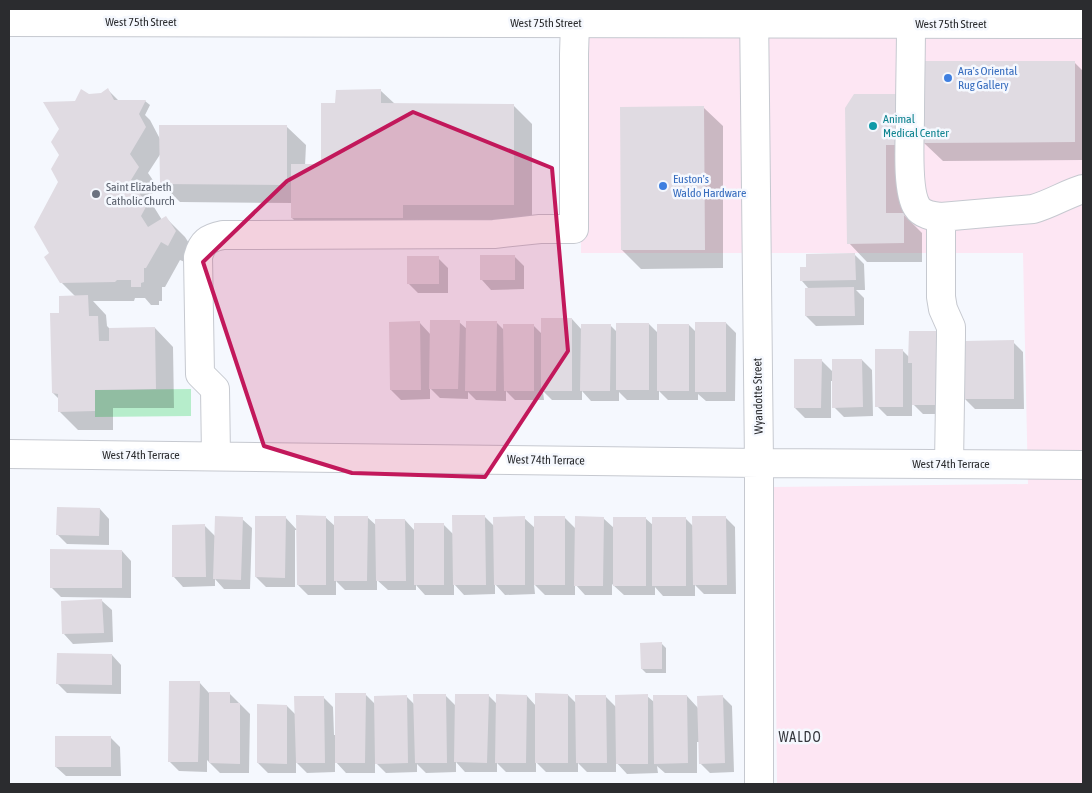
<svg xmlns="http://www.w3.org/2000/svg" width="1092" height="793" font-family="'Asap Condensed',sans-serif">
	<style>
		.commercial { fill: #fde6f3 }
		.green { fill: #b6edcb }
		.shadow { fill: #0003 }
		.building { fill: #e0dbe2 }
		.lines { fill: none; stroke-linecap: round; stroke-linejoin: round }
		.minor-casing { stroke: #c6c9d0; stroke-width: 30 }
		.major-casing { stroke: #c6c9d0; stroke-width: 30 }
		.minor { stroke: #fff; stroke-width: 28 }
		.major { stroke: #fff; stroke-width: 28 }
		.marked { fill: #c2185b; fill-opacity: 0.2; stroke: #c2185b; stroke-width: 4; stroke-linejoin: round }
		.shop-dot { fill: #3f7fe0; stroke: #f5f8fe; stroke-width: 2 }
		.culture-dot { fill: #0f9aa8; stroke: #f5f8fe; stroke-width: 2 }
		.worship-dot { fill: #6b7280; stroke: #f5f8fe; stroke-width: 2 }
		.labels { text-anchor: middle; stroke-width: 5; stroke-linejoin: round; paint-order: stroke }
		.street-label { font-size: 12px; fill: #2b2c2f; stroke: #f5f8fe }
		.shop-label { font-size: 12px; fill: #366cbe; stroke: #f5f8fe; text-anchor: start }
		.culture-label { font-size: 12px; fill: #0d838f; stroke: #f5f8fe; text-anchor: start }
		.worship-label { font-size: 12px; fill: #5b616d; stroke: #f5f8fe; text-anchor: start }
		.neighbourhood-label { font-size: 14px; letter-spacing: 1px; fill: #34363c; stroke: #f5f8fe }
	</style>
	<rect width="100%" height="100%" fill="#f5f8fe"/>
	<path class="commercial" d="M547,9H1083V784H777L774,487L1028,484L1023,253H581L579,46Z"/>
	<path class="green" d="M191,389V416L95,417V390Z"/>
	<path class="shadow" d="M1074,62L1083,71V160L943,161L924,143Z
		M108,90L119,101H145L150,105L145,115L150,120L160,139L287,127L306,145L305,166H322L336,104L381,91L395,104L513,105L532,124V223L311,236L292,218L293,203L180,202L162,184L161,153L148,173L157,186L149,199L162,220L166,218L185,237L194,251L187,263L180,260L165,287H162V301H159V305H151L145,298H135L134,301H93L106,315L107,326L110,329L155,328L173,347L174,408H113V430H78L60,412L59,399L53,393L60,314L76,297L61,282L51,254L60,182V155L75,102L88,95H101Z
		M899,95L904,163V215L922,233V262H867L849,243Z
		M704,108L723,126V268L641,269L622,250Z
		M854,254L864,264L865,290H856L864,298V325L816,326L806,316L809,289L802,281Z
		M514,256L524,266V289L491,290L482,280Z
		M438,258L448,268V293H418L408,283Z
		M572,319L582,330L610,325L617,332L649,324L659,334L689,325L696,332L726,323L736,333L735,401H706L698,394V400H668L659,391V400H627L619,392V401H591L582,391V400H552L543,391L544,400H515L506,391V401L476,400L468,392V399L440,398L430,388V399L401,400L391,390L419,322L431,335L459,322L467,329L497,323L505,331L533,325L542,334Z
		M1013,342L1023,352L1024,409H975L965,399Z
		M902,350L910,358L953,414H923L912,403V416H887L877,406Z
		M821,360L833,372L862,360L872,370L873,416L844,417L834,407L833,381H831V418H805L795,408Z
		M100,509L109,519V545L67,544L57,534Z
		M484,516L495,527L524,518L535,528L564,517L576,529L603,518L614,528L645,518L654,526L685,518L693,526L725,517L735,527L736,594H704L695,585V596H663L655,587V595H624L612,584V595H585L575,584V595H545L534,584L535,594L505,595L495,584V594L464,595L454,584V595H425L416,585V590H388L377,580V590H345L336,581V595H308L298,585L297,530H295V587H266L256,577L285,517L297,530L325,517L336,527L367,517L377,526L405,520L415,531L443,524L454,535Z
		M242,519L252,528L250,589H224L215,579V586L183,587L174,577L205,526L215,536Z
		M122,551L131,561V598L61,597L51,587Z
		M102,601L112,610L113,642L73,644L64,634Z
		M661,643L666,648V673H646L642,669Z
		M112,655L121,665V694L67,693L57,683Z
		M199,682L209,693H229L250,714L249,773H220L207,760V772L179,771L169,761Z
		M366,695L375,704L406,696L415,705L445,695L456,706L488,695L497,704L527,696L536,706L568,695L577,704L605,696L617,708L647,696L654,702L687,696L698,708L722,696L732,706L734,772L710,773L700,763L699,742H697V773H665L657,766L658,773L627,774L616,762V772H587L578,763V772H546L536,762V772H506L497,763V772H465L456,762V772L426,773L417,764V772L386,773L375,762V773H346L335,761V772L307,773L296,762V773H268L258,763L287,706L296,715L323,697L333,707L334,735H336Z
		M110,737L120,747L121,776H66L56,767Z"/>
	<path class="building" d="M923,61H1075V142L923,143Z
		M108,88L114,100H146L139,114L146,127L130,154L139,167L131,180L147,205L141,216L148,227L166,216L176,231L168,246L161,242L146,268H144V282L141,283V287H131V280H117L115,282L60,283L44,257L49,253L34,227L58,182L51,169L59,155L51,142L59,129L43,102L75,101L81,89L89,94L101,93Z
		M381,89V103L514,104V205H403V218H291V164H321V103H335L336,90Z
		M854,94H899V145H886V213H904V243L847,244L845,108Z
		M704,106L705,250H621L620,107Z
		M159,125H287V185L160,184Z
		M855,253L856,280L800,281V267H806V254Z
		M480,255H515V280H480Z
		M407,256H439V284H407Z
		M854,287L855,316H805V288Z
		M88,295L89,316H98L99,341H109V328L155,327L156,389L95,390V411L58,412V394L52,393L50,313H59V296Z
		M541,318H572V391H541Z
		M430,320H460L458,389H429Z
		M420,321L421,390H390L389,322Z
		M466,321H497L496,391H465Z
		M695,322H726V392H695Z
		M616,323H649V390H616Z
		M503,324H534V391H504Z
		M581,324H611L610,391H580Z
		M657,324H689V391H657Z
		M909,331H939L944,405H912V363H908Z
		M1014,340V399H964V341Z
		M875,349H903V407H875Z
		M794,359H822L821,408H794Z
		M832,359H862L863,407L832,408Z
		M57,507L100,508L99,536L56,535Z
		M296,515L326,516V585H297Z
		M452,515H485L486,585H453Z
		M215,516L243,517L241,580L213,579Z
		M255,516H286L285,578L255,577Z
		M334,516H368L367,581H334Z
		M525,516V585H494L493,517Z
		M534,516H565V585H534Z
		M575,516L604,517L603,586H574Z
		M692,516H726L727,585H693Z
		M613,517H646V586H613Z
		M652,517H686V586H652Z
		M375,519H405L406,581H376Z
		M414,523H444V585H414Z
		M205,524L206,577H172V525Z
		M50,549L122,550V588H50Z
		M102,599L104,633L62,634L61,601Z
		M662,642V669H641L640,643Z
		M57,653L112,654V685L56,684Z
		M169,681H200L198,762H168Z
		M209,692H230V703H240V764L209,763Z
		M335,693H366L365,763H335Z
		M535,693L568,694V763H535Z
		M413,694H446L447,763H415Z
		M455,694H489L487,763L454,762Z
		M496,694L527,695L526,763H495Z
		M648,694V764H616L615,695Z
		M407,695L408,763L375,764L374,696Z
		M575,695H606L607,763H576Z
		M653,695H687L688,763L654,764Z
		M723,695L725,763L699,764L697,696Z
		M294,696H324L325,763H296Z
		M257,704L287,705V764L257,763Z
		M55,736H111V767H55Z"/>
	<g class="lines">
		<g class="minor-casing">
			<path id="minor" d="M754,9L759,463V784
				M911,24C911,54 910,85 910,116C910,138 906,190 917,207C922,215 933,216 941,217
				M9,454L759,463L1083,465
				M216,456L215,389L200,374L198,257C202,242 208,238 223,235L494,234L540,229H574V54L575,23
				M949,464L951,336V327L943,309L941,297V217L1033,209C1051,204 1066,194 1083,189"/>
		</g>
		<g class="major-casing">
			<path id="major" d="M9,22L1083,24"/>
		</g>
		<use href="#minor" class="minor"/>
		<use href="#major" class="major"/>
	</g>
	<path class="marked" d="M413,112L552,168L568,351L485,477L352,473L264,446L203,262L287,181Z"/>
	<g class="shop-dot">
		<circle cx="948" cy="78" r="5"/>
		<circle cx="663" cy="186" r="5"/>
	</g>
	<circle class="culture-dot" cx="873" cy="126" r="5"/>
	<circle class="worship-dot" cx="96" cy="194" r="5"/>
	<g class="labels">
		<g class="street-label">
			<text x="141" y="26">West 75th Street</text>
			<text x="546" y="27">West 75th Street</text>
			<text x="951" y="28">West 75th Street</text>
			<text transform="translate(758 396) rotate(-91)" y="4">Wyandotte Street</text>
			<text x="141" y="459">West 74th Terrace</text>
			<text transform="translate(546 460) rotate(1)" y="4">West 74th Terrace</text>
			<text x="951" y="468">West 74th Terrace</text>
		</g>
		<g class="shop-label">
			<text x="958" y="75">Ara's Oriental<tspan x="958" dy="14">Rug Gallery</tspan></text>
			<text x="673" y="183">Euston's<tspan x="673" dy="14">Waldo Hardware</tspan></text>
		</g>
		<g class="culture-label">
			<text x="883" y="123">Animal<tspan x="883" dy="14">Medical Center</tspan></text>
		</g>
		<g class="worship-label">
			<text x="106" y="191">Saint Elizabeth<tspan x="106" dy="14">Catholic Church</tspan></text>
		</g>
		<g class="neighbourhood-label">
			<text x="800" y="742">WALDO</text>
		</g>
	</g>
	<rect width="1092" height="793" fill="none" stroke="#2b2c2f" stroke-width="20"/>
</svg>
